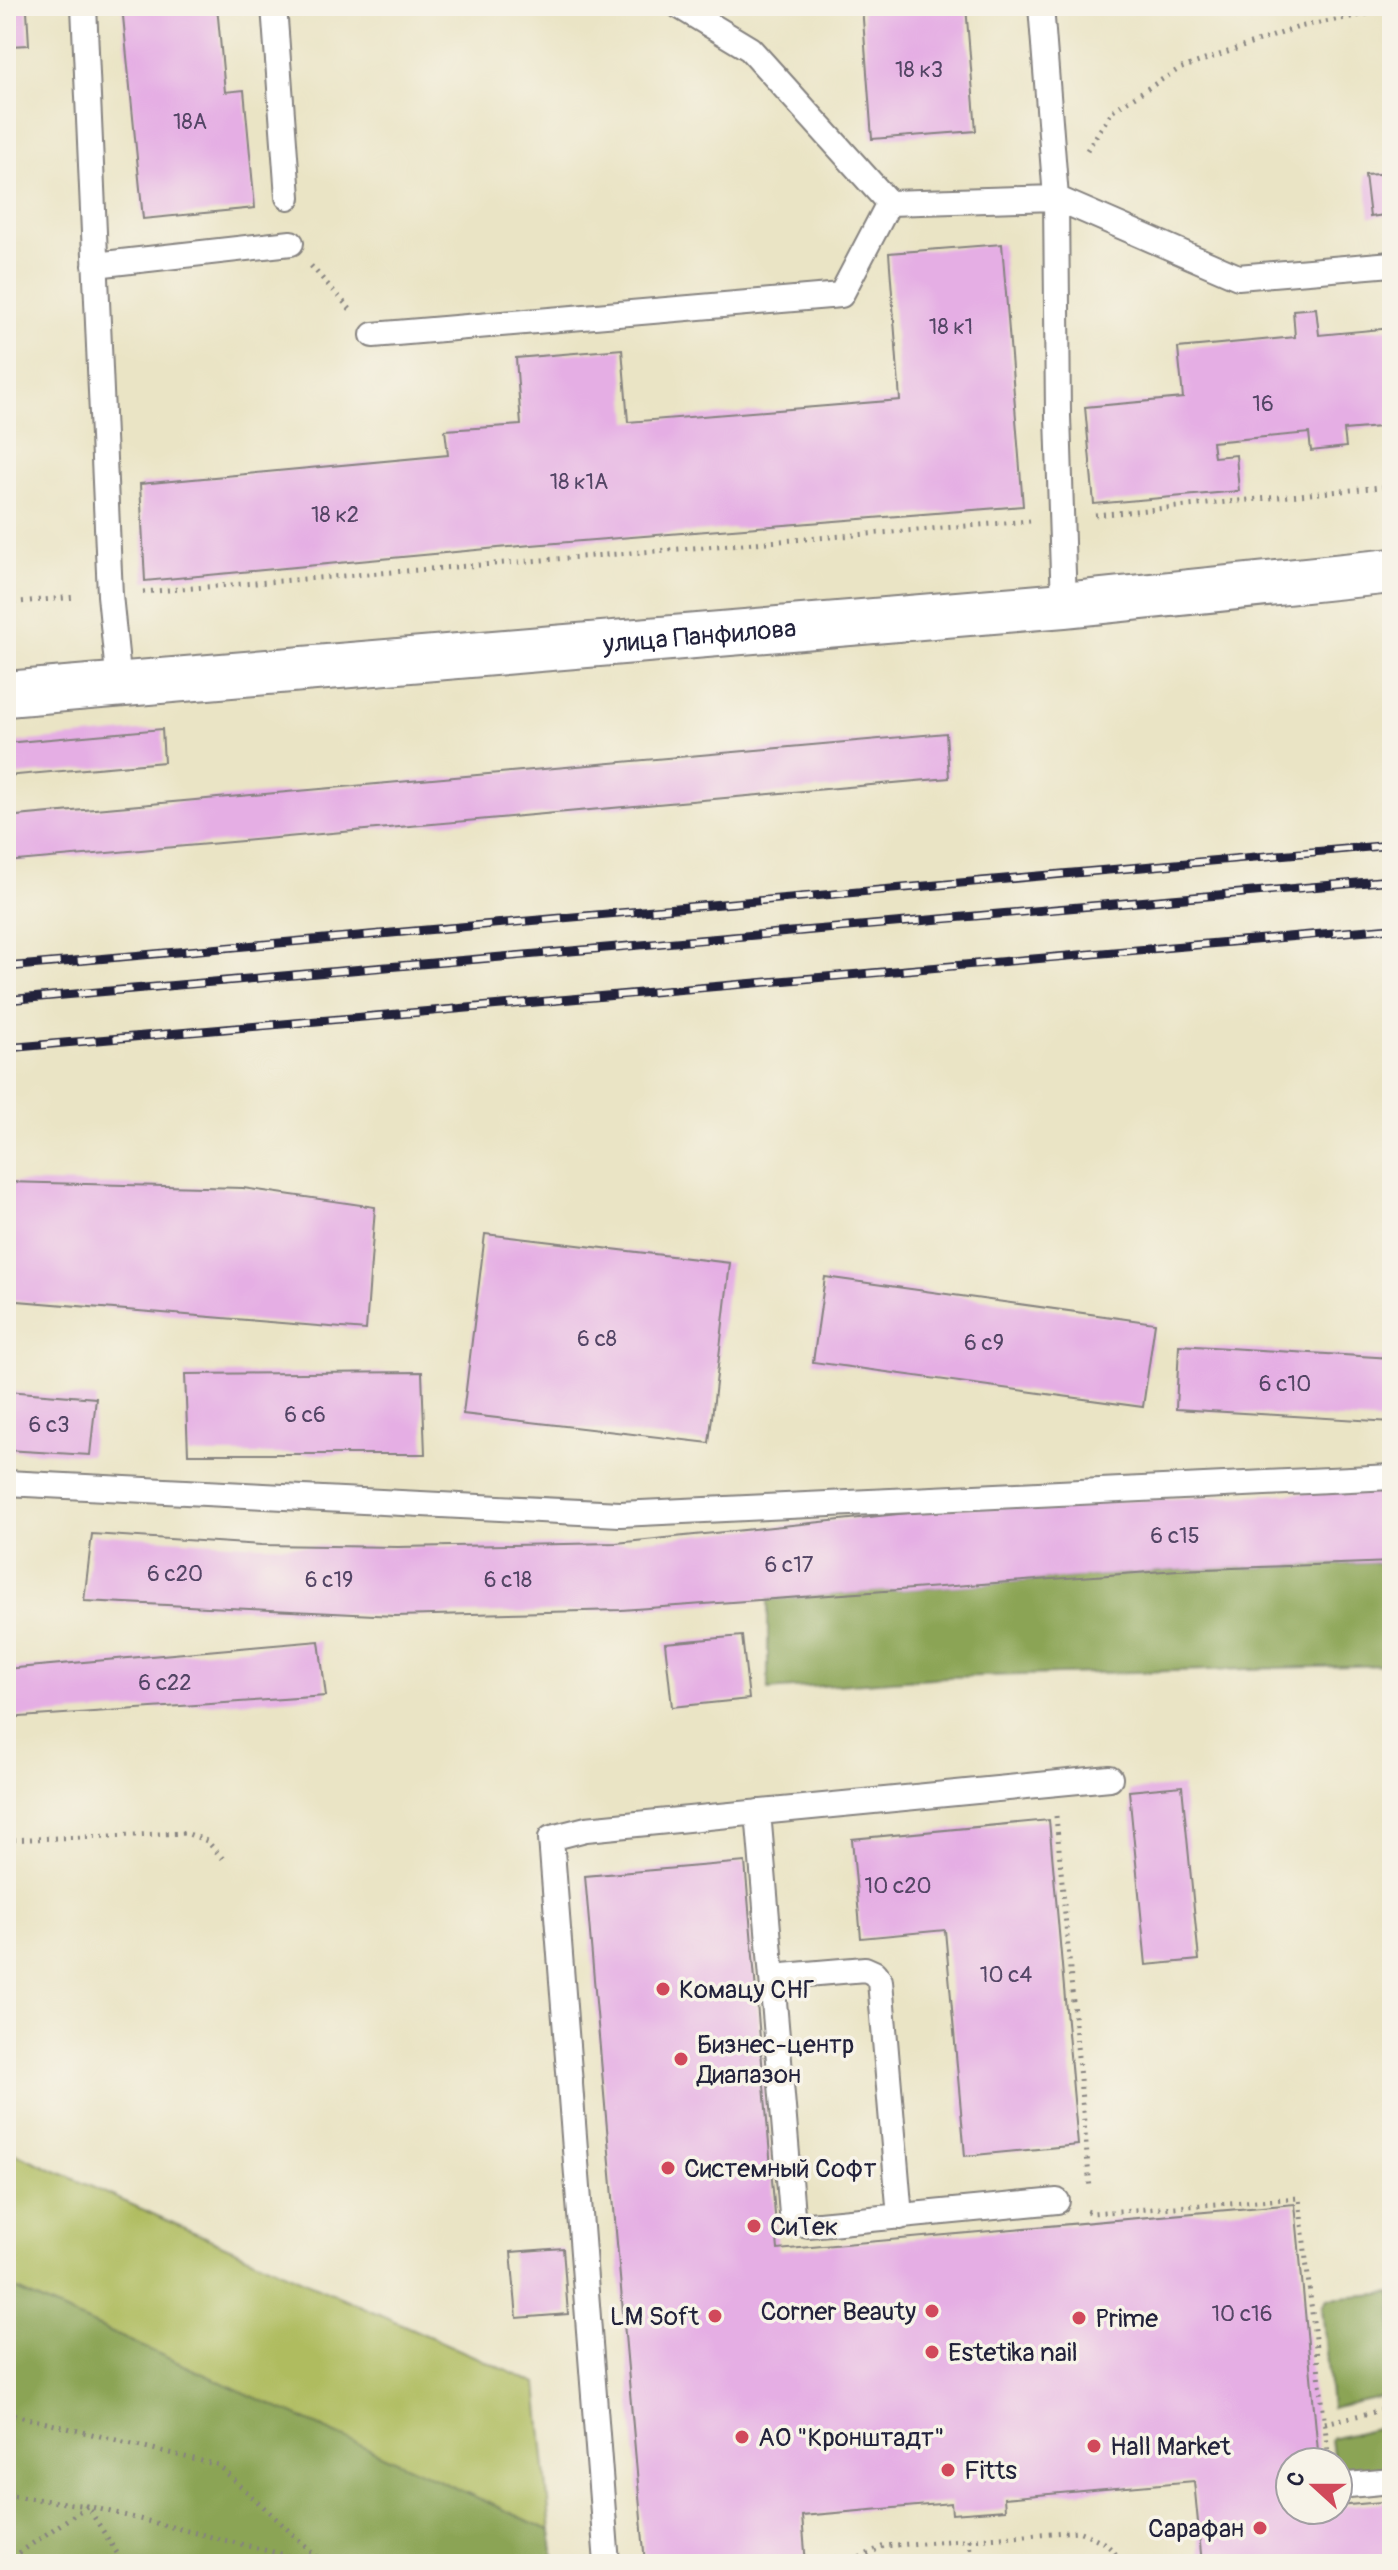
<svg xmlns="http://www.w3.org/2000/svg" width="1398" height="2570" font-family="Pangolin,sans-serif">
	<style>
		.green { fill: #afbc5e; stroke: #686f4c; stroke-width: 2 }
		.forest { fill: #8ba455; stroke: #566348; stroke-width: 2 }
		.building { fill: #e5aee4 }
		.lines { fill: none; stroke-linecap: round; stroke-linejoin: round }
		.lane-casing { stroke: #868380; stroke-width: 28 }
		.secondary-casing { stroke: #868380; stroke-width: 48 }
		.path { stroke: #868380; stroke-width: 5; stroke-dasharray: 2 6; stroke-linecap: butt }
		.lane { stroke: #fff; stroke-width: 24 }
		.secondary { stroke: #fff; stroke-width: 44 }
		.rail-casing { stroke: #22223b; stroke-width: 9 }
		.rail { stroke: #f7f3e8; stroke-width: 6; stroke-dasharray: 18; stroke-linecap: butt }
		.poi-dot { fill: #d1495b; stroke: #f7f3e8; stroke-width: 3 }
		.labels { text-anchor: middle; stroke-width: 7; stroke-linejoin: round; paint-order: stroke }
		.number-label { font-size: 22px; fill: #534565 }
		.street-label { font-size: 26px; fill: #22223b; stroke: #f7f3e8 }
		.poi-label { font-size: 26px; fill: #22223b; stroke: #f7f3e8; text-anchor: start }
	</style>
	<rect width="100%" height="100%" fill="#f7f3e8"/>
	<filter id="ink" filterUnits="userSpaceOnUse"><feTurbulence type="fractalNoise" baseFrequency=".0125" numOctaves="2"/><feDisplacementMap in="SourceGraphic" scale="16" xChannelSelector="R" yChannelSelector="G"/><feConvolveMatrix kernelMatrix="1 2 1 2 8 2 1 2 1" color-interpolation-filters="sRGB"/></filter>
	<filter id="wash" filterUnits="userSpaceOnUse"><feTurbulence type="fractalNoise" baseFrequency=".006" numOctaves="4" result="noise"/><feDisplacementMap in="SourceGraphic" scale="32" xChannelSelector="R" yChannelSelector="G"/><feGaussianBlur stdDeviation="1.8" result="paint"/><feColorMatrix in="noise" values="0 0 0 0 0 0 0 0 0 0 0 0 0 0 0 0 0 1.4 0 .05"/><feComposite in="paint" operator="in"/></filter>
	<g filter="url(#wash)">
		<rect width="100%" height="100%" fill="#eae4c5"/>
		<path class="green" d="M6,2149L537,2384L554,2564H6Z"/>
		<path class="forest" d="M1392,1562V1665L946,1677L768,1690V1599L1178,1570Z
			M6,2285L551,2531L554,2564H6Z
			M1392,2293V2394L1331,2408L1322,2306L1327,2298Z
			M1392,2424V2477L1338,2481V2462H1334L1331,2439Z"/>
		<g id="blocks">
			<path class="building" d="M122,6H217L225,92L244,90L255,208L143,219Z
				M862,6H966L976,131L872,139Z
				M27,10L29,45L10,46L9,11Z
				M1392,173V214L1370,217L1365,175Z
				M1002,244L1023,506L531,545L145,581L140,484L448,455L445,430L521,425L516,358L622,349L628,422L900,400L889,253Z
				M1316,308L1319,335L1392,328V426L1344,430L1346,447L1311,451L1309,433L1212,442L1214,457L1236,455L1239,491L1094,504L1085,407L1183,398L1178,348L1295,337L1293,310Z
				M162,729L164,762L6,776V743Z
				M946,733L949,778L6,862V817Z
				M6,1182L243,1188L375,1207L366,1330L6,1300Z
				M485,1234L730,1263L709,1443L463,1414Z
				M825,1277L1155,1323L1143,1407L813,1362Z
				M1179,1345L1392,1358V1422L1176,1409Z
				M422,1372L425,1454H188L185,1374Z
				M6,1391L96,1398L90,1455L6,1450Z
				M1392,1489V1562L1178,1570L621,1610L395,1616L84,1601L92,1534L262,1545L398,1547L616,1543L957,1508Z
				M742,1636L749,1699L672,1707L665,1643Z
				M319,1641L326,1696L6,1718V1669Z
				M1182,1786L1199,1960L1146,1965L1129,1791Z
				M1049,1820L1078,2145L965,2156L945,1930L861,1938L852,1839Z
				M745,1862L778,2250L1295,2204L1319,2462H1290V2510H1338V2506L1392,2501V2564H1202L1194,2481L1004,2498L1005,2510L952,2514L951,2503L802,2516L806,2564H645L585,1876Z
				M563,2248L568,2314L517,2318L511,2252Z"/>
		</g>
	</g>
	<g filter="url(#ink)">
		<use href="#blocks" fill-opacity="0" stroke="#868380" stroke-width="2"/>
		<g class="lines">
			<g class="lane-casing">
				<path id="lane" d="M84,6L110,595L119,684
					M274,6L288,197
					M679,6L750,49L889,203L1056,198L1041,6
					M95,265L291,243
					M373,335L841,295L889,203
					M1064,605L1058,416L1056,198L1238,277L1392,264
					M6,1483L620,1514L1392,1477
					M758,1812L792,2214L798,2223L809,2225L1057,2201
					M772,1977L865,1969L874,1973L880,1981L900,2217
					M1338,2486L1392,2481
					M607,2564L551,1838L586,1829L1110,1778"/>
			</g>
			<g class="secondary-casing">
				<g id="secondary">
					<path id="s1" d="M6,694L1064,605L1392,571"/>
				</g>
			</g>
			<path class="path" d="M1087,150L1113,110L1179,69L1299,27L1392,9
				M311,266L350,309
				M1095,515L1392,486
				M143,592L1030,521
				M6,603L77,597
				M1056,1816L1090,2188
				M6,1840L186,1833L207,1841L224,1860
				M1087,2211L1092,2213L1299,2198L1328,2453
				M6,2413L218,2465L325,2564
				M1325,2423L1392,2408
				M6,2495L87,2506L321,2564
				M969,2539L971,2564
				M6,2562L87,2506L124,2564
				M855,2564L861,2557L884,2546L1078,2531C1096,2538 1114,2545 1121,2564"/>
			<use href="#lane" class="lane"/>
			<use href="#secondary" class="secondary"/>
			<g class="rail-casing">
				<path id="rail" d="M6,967L1392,845
					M6,1000L1392,880
					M6,1048L1392,928"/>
			</g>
			<use href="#rail" class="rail"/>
		</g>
	</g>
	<g class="poi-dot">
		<circle cx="663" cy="1989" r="8"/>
		<circle cx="681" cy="2059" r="8"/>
		<circle cx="668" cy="2168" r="8"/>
		<circle cx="754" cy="2226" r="8"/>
		<circle cx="932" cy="2311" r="8"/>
		<circle cx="715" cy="2316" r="8"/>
		<circle cx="1079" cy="2318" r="8"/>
		<circle cx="932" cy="2352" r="8"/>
		<circle cx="742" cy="2437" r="8"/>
		<circle cx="1094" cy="2446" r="8"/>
		<circle cx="948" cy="2470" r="8"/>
		<circle cx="1260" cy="2528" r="8"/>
	</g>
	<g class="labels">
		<g class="number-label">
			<text x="919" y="77">18 к3</text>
			<text x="190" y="129">18А</text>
			<text x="951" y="334">18 к1</text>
			<text x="1263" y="411">16</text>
			<text x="579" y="489">18 к1А</text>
			<text x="335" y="522">18 к2</text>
			<text x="597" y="1346">6 с8</text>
			<text x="984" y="1350">6 с9</text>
			<text x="1285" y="1391">6 с10</text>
			<text x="305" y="1422">6 с6</text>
			<text x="49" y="1432">6 с3</text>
			<text x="1175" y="1543">6 с15</text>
			<text x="789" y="1572">6 с17</text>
			<text x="175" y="1581">6 с20</text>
			<text x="329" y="1587">6 с19</text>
			<text x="508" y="1587">6 с18</text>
			<text x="165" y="1690">6 с22</text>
			<text x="898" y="1893">10 с20</text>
			<text x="1006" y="1982">10 с4</text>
			<text x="1242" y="2321">10 с16</text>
		</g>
		<g class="street-label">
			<text dy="9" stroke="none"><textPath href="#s1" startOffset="696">улица Панфилова</textPath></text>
		</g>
		<g class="poi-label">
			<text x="679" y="1998">Комацу СНГ</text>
			<text x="697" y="2053">Бизнес-центр<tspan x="697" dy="30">Диапазон</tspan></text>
			<text x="684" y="2177">Системный Софт</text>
			<text x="770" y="2235">СиТек</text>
			<text x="916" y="2320" text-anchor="end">Corner Beauty</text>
			<text x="699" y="2325" text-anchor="end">LM Soft</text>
			<text x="1095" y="2327">Prime</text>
			<text x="948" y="2361">Estetika nail</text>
			<text x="758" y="2446">АО "Кронштадт"</text>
			<text x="1110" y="2455">Hall Market</text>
			<text x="964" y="2479">Fitts</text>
			<text x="1244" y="2537" text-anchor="end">Сарафан</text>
		</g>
	</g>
	<rect width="1398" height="2570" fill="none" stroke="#f7f3e8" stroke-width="32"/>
	<g transform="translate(1314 2486) rotate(291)"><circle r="38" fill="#f7f3e8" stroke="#a29fa3" stroke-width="2"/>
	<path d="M0-6L14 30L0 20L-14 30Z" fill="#d1495b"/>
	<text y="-12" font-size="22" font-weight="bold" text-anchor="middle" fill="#22223b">С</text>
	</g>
</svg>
